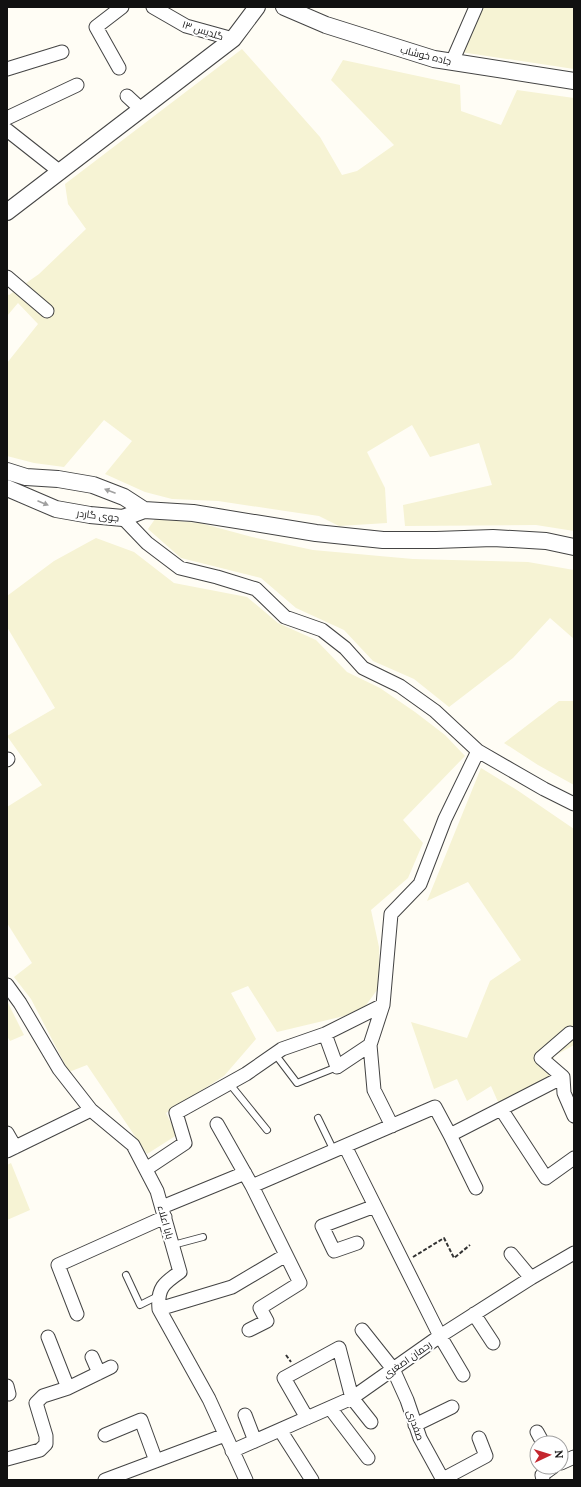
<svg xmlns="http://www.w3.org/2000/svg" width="581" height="1487" font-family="Lora,Cairo,serif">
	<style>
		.farmland { fill: #f6f3d4 }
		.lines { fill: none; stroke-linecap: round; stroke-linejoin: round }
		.service-casing { stroke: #444; stroke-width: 8 }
		.minor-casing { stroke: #444; stroke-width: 15 }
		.tertiary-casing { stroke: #444; stroke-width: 18 }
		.path { stroke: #333; stroke-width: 2; stroke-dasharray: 4 2; stroke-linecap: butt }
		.service { stroke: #fff; stroke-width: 6 }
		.minor { stroke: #fff; stroke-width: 13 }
		.tertiary { stroke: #fff; stroke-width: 16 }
		.oneway { fill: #a0a0a0 }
		.labels { text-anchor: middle; stroke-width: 4; stroke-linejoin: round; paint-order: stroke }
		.street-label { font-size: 10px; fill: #111; stroke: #fff }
	</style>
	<rect width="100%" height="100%" fill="#fffdf5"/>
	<path class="farmland" d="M475,7H574V69L454,51Z
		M242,49L320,137L342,175L357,171L394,145L331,80L343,60L460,85L461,111L501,125L517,90L574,98V531L536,525L405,526L403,505L492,485L479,443L430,457L412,425L367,452L385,488L387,523L339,526L319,516L218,501L172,499L145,492L105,474L132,441L104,420L64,467L34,463L7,456V363L38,324L18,303L7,316V294L9,295L39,274L86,229L68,204L65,184Z
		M155,519L200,523L252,537L313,550L413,559L528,562L574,570V639L550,618L513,658L449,707L414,679L373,661L344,630L296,608L261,578L181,558L148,529Z
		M96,538L134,552L174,583L247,597L278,623L316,640L347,672L380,688L415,712L445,735L465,756L403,820L423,843L408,878L371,910L379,947L380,986L361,1012L277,1032L248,986L231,993L256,1039L224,1076L166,1113L177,1135L147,1154L87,1065L69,1072L31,999L14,977L32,963L7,923V807L42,785L7,736L55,708L7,627V596L54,561Z
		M559,701H574V785L538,765L504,743Z
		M481,768L517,790L574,829V1045L554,1056L550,1082L502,1111L491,1086L467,1101L457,1079L434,1089L411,1022L467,1038L490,981L521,960L468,882L427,901Z
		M7,1001L24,1035L10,1041L7,1036Z
		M11,1163L30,1210L7,1220V1165Z"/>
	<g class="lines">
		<g class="service-casing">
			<path id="service" d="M275,1054L297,1083L337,1067
				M229,1083L267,1130
				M318,1118L334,1151
				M173,1245L203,1237
				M126,1275L140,1305L158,1296"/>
		</g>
		<g class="minor-casing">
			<path id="minor" d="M153,7L186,26L233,39
				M452,62L476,7
				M119,68L96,27L122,7
				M7,69L62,52
				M127,96L141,109
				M7,118L77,85
				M7,130L59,171
				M7,277L47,311
				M123,518L147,543L180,568L217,577L256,589L285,617L322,630L345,648L363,668L400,686L435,711L478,751L544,789L574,804
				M7,760L8,759
				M7,985L20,1003L59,1069L91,1110L133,1145L157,1191L180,1272C164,1283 157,1288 159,1309L209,1399L246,1480
				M325,1034L337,1067L370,1045
				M563,1077L541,1058L570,1033
				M501,1109L546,1178L574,1158
				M217,1124L252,1186L300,1283L260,1308L267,1321L249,1330
				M392,1126L374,1090L370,1045L383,1005L391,914L420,884L445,819L478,751
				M7,1133L15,1147
				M450,1135L563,1077L564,1093L574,1116
				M345,1146L440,1336L463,1375
				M7,1151L91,1110
				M146,1169L185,1143L176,1113L246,1074L282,1049L325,1034L383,1005
				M252,1186L435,1107L450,1135L476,1188
				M162,1207L245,1173
				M357,1243L334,1251L322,1226L375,1206
				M511,1254L531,1278
				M159,1309L232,1287L286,1255
				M77,1314L58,1265L165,1217
				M474,1314L493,1343
				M362,1330L393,1369L407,1400L420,1438L443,1480
				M48,1337L68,1388
				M92,1357L99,1373
				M7,1386L9,1394
				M330,1408L368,1458
				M245,1415L255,1441
				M307,1418L284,1378L339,1348L352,1398L371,1422
				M415,1425L452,1407
				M280,1430L312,1480
				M537,1432L543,1443
				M105,1435L141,1420L156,1461
				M232,1451L352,1398L440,1336L531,1278L574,1253
				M7,1459L40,1450L46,1444V1436L36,1403L43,1396L68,1388L111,1367
				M561,1463L574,1457
				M443,1479L486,1456L479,1438
				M105,1480L225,1435
				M543,1480L542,1475L553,1467"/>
		</g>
		<g class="tertiary-casing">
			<path id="tertiary" d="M284,7L326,25L434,59L574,81
				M7,212L233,39L257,7
				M7,471L26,477L58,479L93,485L124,497L144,510
				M7,488L56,509L90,515L123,518L144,510L193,513L316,533L383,540H436L493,538L546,541L574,547"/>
		</g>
		<path class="path" d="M413,1257L444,1238L454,1258L470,1245
			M286,1355L291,1362"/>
		<use href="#service" class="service"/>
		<use href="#minor" class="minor"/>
		<use href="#tertiary" class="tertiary"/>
	</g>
	<defs><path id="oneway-solid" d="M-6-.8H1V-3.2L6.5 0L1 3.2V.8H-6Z"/></defs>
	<g class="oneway">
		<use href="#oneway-solid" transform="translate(110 491) rotate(-159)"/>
		<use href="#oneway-solid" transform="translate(43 503) rotate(23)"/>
	</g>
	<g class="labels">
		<g class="street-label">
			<text transform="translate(203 30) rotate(18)" y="4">گلدیس ۱۳</text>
			<text transform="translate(426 55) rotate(14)" y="4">جاده خوشاب</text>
			<text transform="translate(98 515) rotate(7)" y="4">جوی گاردر</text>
			<text transform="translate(166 1222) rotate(74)" y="4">بابا اعلاء</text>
			<text transform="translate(407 1359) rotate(-35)" y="4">رحمان اصغری</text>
			<text transform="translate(416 1425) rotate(70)" y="4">صفدری</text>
		</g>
	</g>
	<rect width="581" height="1487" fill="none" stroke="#111111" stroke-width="16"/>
	<g transform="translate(549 1455) rotate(86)"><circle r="19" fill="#ffffff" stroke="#a0a0a0"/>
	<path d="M0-3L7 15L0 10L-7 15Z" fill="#c4262e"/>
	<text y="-6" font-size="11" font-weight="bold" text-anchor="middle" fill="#111111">N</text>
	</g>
</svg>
